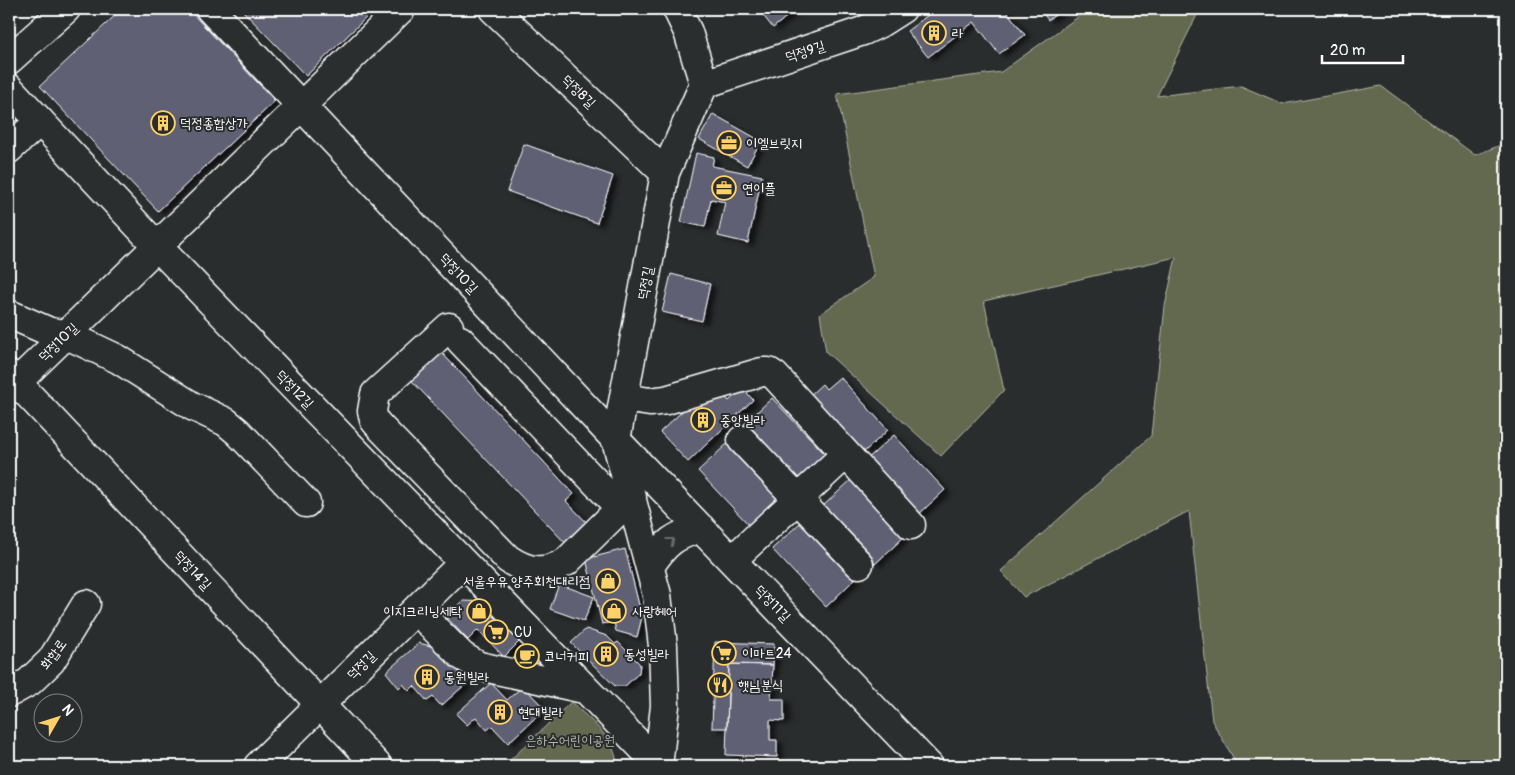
<svg xmlns="http://www.w3.org/2000/svg" width="1515" height="775" font-family="Pangolin,'Poor Story',sans-serif">
	<style>
		.green { fill: #63694f; stroke: #b1b4a7 }
		.building { fill: #5e6073; stroke: #fff; filter: url(#shadow) }
		.lines { fill: none; stroke-linecap: round; stroke-linejoin: round }
		.minor-casing { stroke: #fff; stroke-width: 31 }
		.minor { stroke: #2a2d2e; stroke-width: 28 }
		.oneway { stroke: #6a6c6d }
		.labels { text-anchor: middle; stroke-width: 4; stroke-linejoin: round; paint-order: stroke }
		.poi-label { font-size: 14px; fill: #fff; stroke: #2a2d2e; text-anchor: start }
		.street-label { font-size: 14px; fill: #fff; stroke: #2a2d2e }
		.park-label { font-size: 14px; fill: #b1b4a7; stroke: #2a2d2e }
	</style>
	<defs>
		<filter id="shadow"><feDropShadow dx="5.5" dy="3" stdDeviation="2.5" flood-color="#0009"/></filter>
	</defs>
	<rect width="100%" height="100%" fill="#2a2d2e"/>
	<filter id="ink" filterUnits="userSpaceOnUse"><feTurbulence type="fractalNoise" baseFrequency=".02" numOctaves="2"/><feDisplacementMap in="SourceGraphic" scale="10" xChannelSelector="R" yChannelSelector="G"/><feConvolveMatrix kernelMatrix="1 2 1 2 8 2 1 2 1" color-interpolation-filters="sRGB"/></filter>
	<g filter="url(#ink)">
		<path class="green" d="M1089,9H1200L1157,96L1241,86L1283,104L1381,86L1475,155L1506,143V766H1238L1212,721L1189,511L1024,597L1001,571L1151,436L1165,306L1176,257L984,301L1004,390L941,456L826,352L820,314L874,277L837,94L1001,72Z
			M571,702C590,720 616,738 617,766H504Z"/>
		<path class="building" d="M122,9H188L275,101L158,211L40,86Z
			M241,9H375L306,76Z
			M758,9H796L773,28Z
			M936,9H1005L1025,35L999,54L974,22L928,57L907,31Z
			M1040,9H1064L1048,20Z
			M9,111L21,124L9,136Z
			M713,114L761,141L747,166L699,139Z
			M524,144L613,176L597,223L507,191Z
			M696,153L714,157L712,166L762,176L748,243L718,236L725,202L711,199L705,227L681,222Z
			M671,274L710,284L702,321L662,312Z
			M441,352L574,494L566,501L591,527L569,547L411,380Z
			M840,377L888,430L864,452L851,437L845,442L806,399L822,384L826,389Z
			M743,388L753,400L688,462L660,432L690,404L693,407L705,396L710,401L721,392L729,401Z
			M772,398L825,454L796,481L743,425Z
			M894,435L945,490L916,517L864,462Z
			M728,443L779,497L749,525L698,471Z
			M852,479L905,536L875,564L822,507Z
			M802,521L856,578L826,607L772,549Z
			M625,549L642,617L637,637L616,631L614,622L602,624L586,559Z
			M559,584L594,597L584,621L550,609Z
			M463,601L488,602L523,638L504,657L478,630L468,640L446,617Z
			M586,629L607,636L615,644L618,642L640,664L639,673L625,686H615L571,643Z
			M715,642L774,644L773,665L729,664L727,728H712Z
			M419,643L438,648L468,682L441,706L433,697L427,701L414,686L409,691L403,684L399,688L386,672Z
			M530,643L549,663L543,669L511,661Z
			M729,664L773,665L771,699H784V721L770,720V740H777V757L726,755Z
			M491,683L507,700L523,686L545,709L508,743L492,726L487,730L476,717L467,725L456,714Z"/>
		<g class="lines">
			<g class="minor-casing">
				<path id="minor" d="M210,9L616,440L929,766
					M493,9L665,173
					M9,60L66,9
					M704,84L863,31L880,23L902,9
					M9,88L157,246L660,766
					M9,149L40,121
					M9,314L50,332L65,334L118,359L192,406L226,422L238,432L306,503
					M449,327L375,394L372,411L374,420L380,427L508,559C529,573 544,574 566,562L632,497
					M460,340L620,508
					M9,374L378,766
					M9,390L401,9
					M624,398L650,402L666,400L762,372H769L775,376L911,525
					M742,440L859,564
					M732,560L846,454
					M650,566C666,542 674,536 701,528
					M416,610L462,656L479,666L584,689
					M9,693L29,682L51,661L86,604
					M258,766L463,563
					M658,766L665,706L663,646L657,595L616,440L665,173L704,84L688,32L677,9"/>
			</g>
			<use href="#minor" class="minor"/>
		</g>
		<defs><path id="oneway-chevron" d="M-2-3.5L2.5 0L-2 3.5" fill="none" stroke-width="1.6" stroke-linecap="round" stroke-linejoin="round" transform="scale(1.25)"/></defs>
		<use class="oneway" href="#oneway-chevron" transform="translate(671 541) rotate(-38)"/>
	</g>
	<defs>
		<g id="building-ring" transform="scale(1.25)"><circle r="9.5" fill="#2a2d2e" stroke="#ffd166" stroke-width="1.5"/><path d="M-4-6H4V6H1V3H-1V6H-4ZM-2.5-4.3h1.7v1.8h-1.7ZM.8-4.3h1.7v1.8H.8ZM-2.5-1h1.7V.8h-1.7ZM.8-1h1.7V.8H.8Z" fill="#ffd166"/></g>
		<g id="office-ring" transform="scale(1.25)"><circle r="9.5" fill="#2a2d2e" stroke="#ffd166" stroke-width="1.5"/><path d="M-6-3h4V-5.5h4V-3h4V5H-6ZM-1-4.5V-3h2v-1.5ZM-6 0V1H6V0Z" fill="#ffd166"/></g>
		<g id="shop-ring" transform="scale(1.25)"><circle r="9.5" fill="#2a2d2e" stroke="#ffd166" stroke-width="1.5"/><path d="M-5-2.5h2.3a2.7 3.5 0 0 1 5.4 0H5L5.5 6h-11ZM-1.5-2.5h3a1.5 2.3 0 0 0-3 0Z" fill="#ffd166"/></g>
		<g id="supermarket-ring" transform="scale(1.25)"><circle r="9.5" fill="#2a2d2e" stroke="#ffd166" stroke-width="1.5"/><path d="M-6-5.5h2.5l.6 2H6L4.5 2H-2.5L-4.4-4H-6ZM-1.5 3.2a1.3 1.3 0 1 0 .1 0ZM3 3.2a1.3 1.3 0 1 0 .1 0Z" fill="#ffd166"/></g>
		<g id="cafe-ring" transform="scale(1.25)"><circle r="9.5" fill="#2a2d2e" stroke="#ffd166" stroke-width="1.5"/><path d="M-5.5-4.5H6V0H3Q3 3.5 0 3.5H-2.5Q-5.5 3.5-5.5 0ZM3-3.2v2h1.7v-2ZM-6 4.5H4V6H-6Z" fill="#ffd166"/></g>
		<g id="restaurant-ring" transform="scale(1.25)"><circle r="9.5" fill="#2a2d2e" stroke="#ffd166" stroke-width="1.5"/><path d="M-5-6h1v4h1v-4h1v4h1v-4h1v5L-1.5 .5V6h-2V.5L-5-1ZM5-6V6H3V1.5H1.5Q1.5-4 5-6Z" fill="#ffd166"/></g>
	</defs>
	<g fill-rule="evenodd">
		<use href="#building-ring" x="934" y="33"/>
		<use href="#building-ring" x="163" y="123"/>
		<use href="#office-ring" x="729" y="143"/>
		<use href="#office-ring" x="724" y="188"/>
		<use href="#building-ring" x="703" y="420"/>
		<use href="#shop-ring" x="608" y="581"/>
		<use href="#shop-ring" x="479" y="611"/>
		<use href="#shop-ring" x="614" y="611"/>
		<use href="#supermarket-ring" x="496" y="632"/>
		<use href="#supermarket-ring" x="724" y="653"/>
		<use href="#building-ring" x="606" y="654"/>
		<use href="#cafe-ring" x="527" y="656"/>
		<use href="#building-ring" x="427" y="677"/>
		<use href="#restaurant-ring" x="720" y="685"/>
		<use href="#building-ring" x="500" y="712"/>
	</g>
	<g class="labels">
		<g class="poi-label">
			<text x="952" y="38">라</text>
			<text x="180" y="128">덕정종합상가</text>
			<text x="746" y="148">이엘브릿지</text>
			<text x="742" y="193">연이플</text>
			<text x="720" y="425">중앙빌라</text>
			<text x="590" y="586" text-anchor="end">서울우유 양주회천대리점</text>
			<text x="462" y="616" text-anchor="end">이지크리닝세탁</text>
			<text x="632" y="616">사랑헤어</text>
			<text x="514" y="637">CU</text>
			<text x="742" y="658">이마트24</text>
			<text x="624" y="659">동성빌라</text>
			<text x="544" y="661">코너커피</text>
			<text x="444" y="682">동원빌라</text>
			<text x="738" y="690">햇님분식</text>
			<text x="518" y="717">현대빌라</text>
		</g>
		<g class="street-label">
			<text transform="translate(805 51) rotate(-18)" y="5">덕정9길</text>
			<text transform="translate(579 91) rotate(44)" y="5">덕정8길</text>
			<text transform="translate(459 273) rotate(47)" y="5">덕정10길</text>
			<text transform="translate(645 283) rotate(-80)" y="5">덕정길</text>
			<text transform="translate(58 342) rotate(-44)" y="5">덕정10길</text>
			<text transform="translate(295 389) rotate(46)" y="5">덕정12길</text>
			<text transform="translate(193 570) rotate(47)" y="5">덕정14길</text>
			<text transform="translate(773 603) rotate(46)" y="5">덕정11길</text>
			<text transform="translate(53 654) rotate(-54)" y="5">화합로</text>
			<text transform="translate(361 665) rotate(-45)" y="5">덕정길</text>
		</g>
		<g class="park-label">
			<text x="570" y="745">은하수어린이공원</text>
		</g>
	</g>
	<rect width="1515" height="775" fill="none" stroke="#2a2d2e" stroke-width="30"/>
	<rect x="15" y="15" width="1485" height="745" fill="none" stroke="#fff" stroke-width="2" filter="url(#ink)"/>
	<g transform="translate(58 718) rotate(51)"><circle r="24" fill="#2a2d2e" stroke="#7f8182"/>
	<path d="M0-4L9 19L0 12L-9 19Z" fill="#ffd166"/>
	<text y="-8" font-size="14" font-weight="bold" text-anchor="middle" fill="#ffffff">N</text>
	</g>
	<path d="M1322 55v8h81v-8" fill="none" stroke="#ffffff" stroke-width="2.5"/>
	<text x="1330" y="55" font-size="15" fill="#ffffff" stroke="#2a2d2e" stroke-width="4" paint-order="stroke">20 m</text>
</svg>
